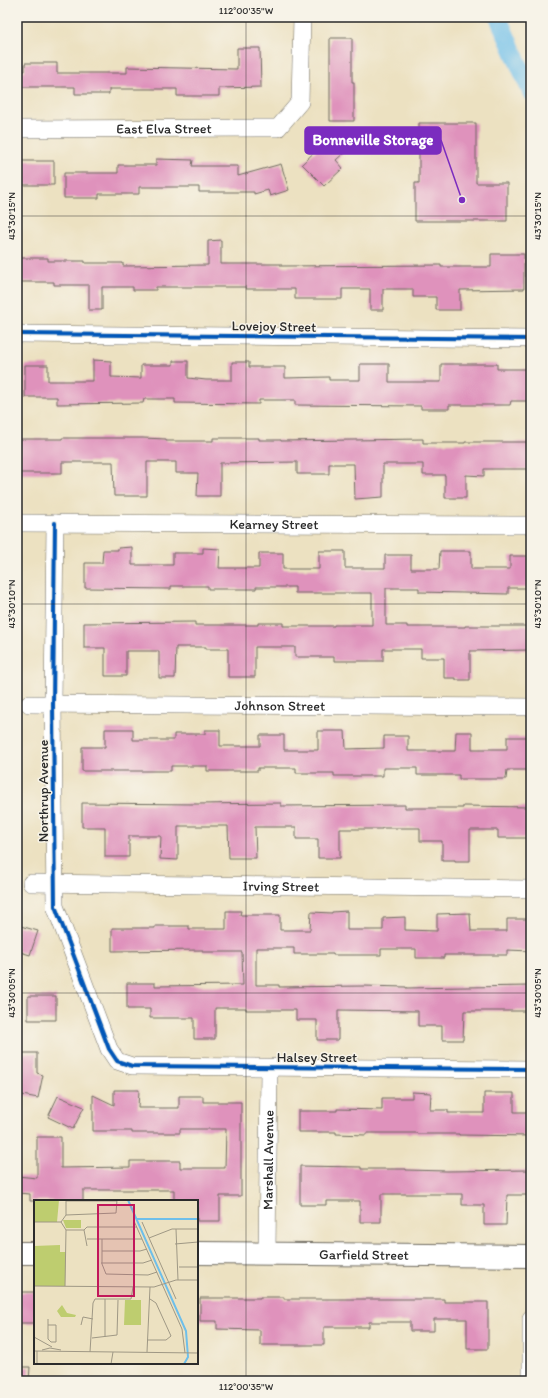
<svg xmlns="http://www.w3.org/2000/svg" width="548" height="1398" font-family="Itim,sans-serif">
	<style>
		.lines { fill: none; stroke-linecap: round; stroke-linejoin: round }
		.canal { stroke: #6ebfea; stroke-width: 18 }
		.building { fill: #df92bc }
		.street-casing { stroke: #6f6b60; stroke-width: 18 }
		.secondary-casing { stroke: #6f6b60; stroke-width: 24 }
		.street { stroke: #fff; stroke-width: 17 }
		.secondary { stroke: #fff; stroke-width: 22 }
		.cycleway-casing { stroke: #f7f3e8; stroke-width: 6 }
		.cycleway { stroke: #0057b8; stroke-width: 4 }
		.ticks { fill: none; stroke: #2b2b2b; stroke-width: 1; stroke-opacity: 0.45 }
		.labels { text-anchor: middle; stroke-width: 3; stroke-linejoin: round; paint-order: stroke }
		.street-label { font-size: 14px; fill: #2b2b2b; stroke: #f7f3e8 }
		.inset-river { fill: none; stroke: #6ebfea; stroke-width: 2 }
		.inset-road { fill: none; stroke: #9f9885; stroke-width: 1 }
		.view { fill: #c2185b; fill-opacity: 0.15; stroke: #c2185b; stroke-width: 2 }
		.inset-edge { fill: none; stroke: #2b2b2b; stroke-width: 2 }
		.leader { fill: none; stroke: #7b2cbf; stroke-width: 1.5 }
		.callout-dot { fill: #7b2cbf; stroke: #f7f3e8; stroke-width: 1.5 }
		.callout { fill: #7b2cbf; stroke: #7b2cbf; stroke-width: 1.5 }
		.callout-label { font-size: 15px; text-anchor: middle; font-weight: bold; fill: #fff }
		.neatline { fill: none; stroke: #2b2b2b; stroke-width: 1.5 }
		.ticks-label { font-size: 10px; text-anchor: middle; fill: #2b2b2b }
	</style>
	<rect width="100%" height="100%" fill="#f7f3e8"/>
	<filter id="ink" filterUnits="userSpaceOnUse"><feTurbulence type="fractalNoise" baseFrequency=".025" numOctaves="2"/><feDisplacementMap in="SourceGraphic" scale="8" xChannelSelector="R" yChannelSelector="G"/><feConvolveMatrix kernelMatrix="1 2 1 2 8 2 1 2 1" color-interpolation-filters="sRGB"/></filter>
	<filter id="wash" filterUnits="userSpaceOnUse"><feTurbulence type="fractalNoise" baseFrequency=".012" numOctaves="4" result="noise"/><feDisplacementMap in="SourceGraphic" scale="16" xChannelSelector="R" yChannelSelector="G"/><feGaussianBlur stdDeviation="0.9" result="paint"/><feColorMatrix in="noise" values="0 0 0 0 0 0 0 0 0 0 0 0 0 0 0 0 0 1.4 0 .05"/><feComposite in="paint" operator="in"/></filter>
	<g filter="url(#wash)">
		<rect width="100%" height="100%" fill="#ece1c1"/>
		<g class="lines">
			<path class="canal" d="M498,17L531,92"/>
		</g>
		<g id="blocks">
			<path class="building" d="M330,38H352V82H354V121H330Z
				M237,48H260L261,87L219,88V96H177V89H109V94H75V87H17V71H25V63H57V73H127V67L237,69Z
				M419,123H476V183H507V221H415V183H419Z
				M331,136L346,151L336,160L343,168L324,186L302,164Z
				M156,159L193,160L192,166H238V176L281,164L289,190L270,196L268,190L254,194V192H199V187H139V194H99V198H64V173H118V165H156Z
				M17,161H54V185H17Z
				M221,240V264H281V266L441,265V267H491V254H524V289L460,290V310H436V297H413V289H383V310H370V289H342V299H295V289H246V287H156V290H133V287H102V310H89V285H54V282H19V258H48V261H85V263H123V266L208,265V241Z
				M93,360L111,361V377L141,378V365H173V361H188V378L206,380H232V362H249V367H285V378L329,377V380H360V364H389V382H441V364H497V369H531V401H511L510,405H449V409H421V406L295,405V400H259V404L175,403V399H144L143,403L57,404V397H25V365H48V381H93Z
				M62,438H143L166,439V441H213V438H259V440H281V441L423,439V443H465V442H531V469H484V476L466,475V498H445V475H423V464H383V497L355,499L354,464H329V474H297V462L220,463V496H197L198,473H176V462H147V496H114L113,462H62V473H20V439H62Z
				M132,547V565H173V553H203V548L220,549L219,568H259V553H283V569H319V551H345V568H385V555H411V569H439L440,551H471V569H510V556H531V588H508V594L419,592V588H386V625H407V627H465V626H530V650L470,651V680H456V678H444V658H421V649H383V661H334V657H295V647H255V677H228V649H206V647H176L175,678H159V651H126V676H105V648H84V623L195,622V625H258V623H283V626H334V625H372V593H295V587H256V589H208V586H171V589L85,588V563H102L103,550H118V548Z
				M105,729H133V740H174V734H205V730H220V746H260V735H284V750H318V731H345L346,749L384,748V736H408V751H455L456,732H472V749H507V737H531V770H507L506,779H459V775H417V768H383V776H334V773H296V768H258V771H207V766H171V771H82V747H105Z
				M82,803L197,804L281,803V806L405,805V808H463V806L530,807V838H498V830H470V861H455V860H442V841H420V828H382V829H340V858H318V839H296V827H255L256,858H229L228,826H178V860L160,859L161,836H129V857H105V827H82Z
				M226,911H241L240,915H280V930H310L311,912L332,913V912L347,911V930H383V918L405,917V930L437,931V914L470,913L471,931H507V919H529V935H531V951L507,950V955H444V958H416V949H381V955H333V954H294V948H256V985H279V987L363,986L406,987V988L529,986V1011H464L463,1040H442V1026H418V1011L338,1010V1040H317V1020H296V1010H246V1008H215V1039H194V1018H150V1009H127V983H155V986L243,985L242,952H203V950L112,951V928H155V926H189V929H226Z
				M17,925L38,931L30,955L17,951Z
				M28,996H56V1020H28Z
				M21,1053H37V1073L43,1075L38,1098L17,1094V1069L20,1070Z
				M114,1090H139L138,1108H179V1096H203V1102H241V1196H220V1221H197V1201H174V1190H83V1201H30V1194L17,1193V1176L37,1178V1137H61V1168L130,1167V1161H180V1168H225L226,1129H180V1133H132V1131H93V1095L114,1105Z
				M412,1092L431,1093L430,1110H448V1113H484V1093H514V1112H531V1136L459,1135V1134H417V1133H366V1135L336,1134V1132H298V1111H337V1109L382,1110V1098H412Z
				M58,1096L84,1107L73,1129L48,1117Z
				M300,1166L361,1167V1169H406V1170L447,1171L530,1170V1195H507L506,1225H484V1205H462V1194H381V1222H360V1201H326V1205H300Z
				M18,1292H35V1323H18Z
				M260,1297H284V1299H444V1302H488V1349H467V1319H434V1331H410V1322H369V1327H324V1345H260V1330L217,1329V1321H200V1298H260Z
				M17,1367H30L29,1381H17Z"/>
		</g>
	</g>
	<g filter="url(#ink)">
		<use href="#blocks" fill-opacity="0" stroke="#6f6b60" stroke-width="1"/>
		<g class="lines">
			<g class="street-casing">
				<g id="street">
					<path id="s1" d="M17,129L278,128L300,102L302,17"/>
					<path d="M17,334L531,339"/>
					<path id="s2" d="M17,523L531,525"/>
					<path d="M55,523L53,704L55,906L109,1049L117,1061L132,1066L531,1069"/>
					<path id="s3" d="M29,704L531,707"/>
					<path id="s4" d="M31,883L531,889"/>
					<path id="s5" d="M267,1253L269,1068"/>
					<path d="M531,1381V1318"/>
				</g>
			</g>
			<g class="secondary-casing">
				<g id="secondary">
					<path d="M17,1253H35"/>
					<path id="s6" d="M197,1253L531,1256"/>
				</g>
			</g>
			<use href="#street" class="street"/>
			<use href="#secondary" class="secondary"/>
			<g class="cycleway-casing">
				<path id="cycleway" d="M17,334L531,339
					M55,523L53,704L55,906L109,1049L117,1061L132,1066L531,1069"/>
			</g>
			<use href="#cycleway" class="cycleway"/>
		</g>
	</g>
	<path class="ticks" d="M246,17V1381M529,17V1381M17,216H531M17,604H531M17,993H531M17,1381H531"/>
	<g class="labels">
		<g class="street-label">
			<text dy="5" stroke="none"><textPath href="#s1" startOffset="147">East Elva Street</textPath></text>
			<text transform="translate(274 326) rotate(1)" y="5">Lovejoy Street</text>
			<text dy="5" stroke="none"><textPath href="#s2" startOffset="257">Kearney Street</textPath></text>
			<text dy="5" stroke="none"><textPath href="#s3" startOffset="251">Johnson Street</textPath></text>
			<text transform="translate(43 791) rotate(-90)" y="5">Northrup Avenue</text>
			<text dy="5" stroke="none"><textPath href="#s4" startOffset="250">Irving Street</textPath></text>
			<text x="317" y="1062">Halsey Street</text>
			<text dy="5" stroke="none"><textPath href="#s5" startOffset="93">Marshall Avenue</textPath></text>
			<text dy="5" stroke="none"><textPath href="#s6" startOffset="167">Garfield Street</textPath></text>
		</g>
	</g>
	<g transform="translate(34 1200)">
		<rect width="164" height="164" fill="#ece1c1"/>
		<path d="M0,0H25L23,22H0ZM29,20H47V28H32ZM26,45V52H32L31,86H0V46ZM91,100H107V125H90ZM28,105L33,113L42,115L41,117H27L23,111Z" fill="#becd6f"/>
		<path class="inset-river" d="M94,0L152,131L154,157L150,164M102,19H164"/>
		<path class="inset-road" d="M32,1H83M32,15L82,13L83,0M100,21L148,129L151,153M0,22H27M27,22L32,30L31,86M27,22L32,15V0M108,22L142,99M142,29L144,80M32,30H50L53,27H103M50,30L53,46M115,38L138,29H164M53,39H108M68,39V64L72,74L114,75L123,72M141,44L164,42M68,51H106L113,49M67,63H109L118,60M145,67H164M0,86L120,87L142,80H164M59,103L61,99H97L99,87M14,119V139L17,142M14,125H22V142H17M47,125L49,117L59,119M0,137L18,147M71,137V99M58,138L83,135L84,100M113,140H132L137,136L122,103L116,99M8,150L16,148L27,150M0,151L164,153M3,151V164M56,152L59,103M113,152L116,87M77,164L79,152"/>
		<path class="view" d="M64,5H100V96H64Z"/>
		<rect width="164" height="164" class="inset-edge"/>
	</g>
	<path class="leader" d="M462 200L441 140"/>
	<circle class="callout-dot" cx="462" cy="200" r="4"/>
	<rect class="callout" x="305" y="127" width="136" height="27" rx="4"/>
	<g class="callout-label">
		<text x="373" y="145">Bonneville Storage</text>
	</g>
	<rect width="548" height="1398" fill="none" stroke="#f7f3e8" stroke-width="44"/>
	<rect x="22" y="22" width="504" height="1354" class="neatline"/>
	<g class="ticks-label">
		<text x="246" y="14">112°00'35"W</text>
		<text transform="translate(11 216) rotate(-90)" y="4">43°30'15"N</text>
		<text transform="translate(537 216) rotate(-90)" y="4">43°30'15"N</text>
		<text transform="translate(11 604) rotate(-90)" y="4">43°30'10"N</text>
		<text transform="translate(537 604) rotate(-90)" y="4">43°30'10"N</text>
		<text transform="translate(11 993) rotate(-90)" y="4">43°30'05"N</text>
		<text transform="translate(537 993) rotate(-90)" y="4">43°30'05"N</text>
		<text x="246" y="1390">112°00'35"W</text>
	</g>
</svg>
